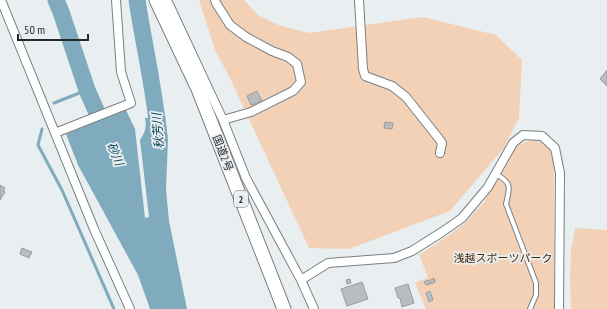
<svg xmlns="http://www.w3.org/2000/svg" width="607" height="309" font-family="'PT Sans Narrow','Noto Sans JP',sans-serif">
	<style>
		.green { fill: #f3d1b7 }
		.water { fill: #80abbe }
		.lines { fill: none; stroke-linecap: round; stroke-linejoin: round }
		.stream { stroke: #80abbe; stroke-width: 3 }
		.river { stroke: #80abbe; stroke-width: 17 }
		.building { fill: #b9bdc0; stroke: #989d9f }
		.service-casing { stroke: #7a7f81; stroke-width: 6 }
		.minor-casing { stroke: #7a7f81; stroke-width: 10 }
		.trunk-casing { stroke: #7a7f81; stroke-width: 15 }
		.service { stroke: #fff; stroke-width: 4 }
		.minor { stroke: #fff; stroke-width: 8 }
		.trunk { stroke: #fff; stroke-width: 13 }
		.labels { text-anchor: middle; stroke-width: 3.5; stroke-linejoin: round; paint-order: stroke }
		.shield { fill: #e9eef0; stroke: #606365; stroke-width: 1 }
		.shield-label { font-size: 10px; font-weight: bold; fill: #262829 }
		.street-label { font-size: 11px; fill: #262829; stroke: #e9eef0 }
		.park-label { font-size: 11px; fill: #4a2807; stroke: #e9eef0 }
		.water-label { font-size: 12px; font-style: italic; fill: #064358; stroke: #e9eef0 }
	</style>
	<rect width="100%" height="100%" fill="#e9eef0"/>
	<path class="green" d="M199,0H244L258,15L281,26L309,33L423,17L496,35L522,60L519,118L503,149L450,211L349,249L309,248L229,76L215,50Z
		M530,140L541,141L549,147L554,160V309H426L415,283L428,277L419,255L448,236L466,222L484,202L516,147Z
		M575,228L607,230V309H571L570,279L571,250Z"/>
	<path class="water" d="M126,110L135,129L145,218L149,217L140,140C145,133 147,126 145,118L165,115L168,140L166,189L169,221L187,309H150L138,275L78,165L66,134Z"/>
	<g class="lines">
		<path class="stream" d="M54,103L87,90
			M42,129L38,145L62,190L114,309"/>
		<path class="river" d="M56,0L61,12L87,90L110,142
			M137,0C144,46 155,92 159,138"/>
	</g>
	<path class="building" d="M607,70V86L600,79Z
		M257,91L262,101L251,105L247,96Z
		M385,122L393,123L392,129L384,128Z
		M0,185L5,188L3,191L5,192L0,200Z
		M22,248L32,252L29,258L20,254Z
		M434,278L435,282L431,284L430,280Z
		M350,279L351,283L347,284L346,280Z
		M428,280L430,284L426,285L424,282Z
		M362,282L368,299L347,306L341,289Z
		M408,284L414,303L402,307L400,298H398L395,288Z
		M430,291L433,300L429,302L426,293Z"/>
	<g class="lines">
		<g class="service-casing">
			<path id="service" d="M496,174C512,183 510,187 506,204L536,283V295L530,309"/>
		</g>
		<g class="minor-casing">
			<path id="minor" d="M1,0L94,229L130,309
				M167,0L223,120L246,178L301,280L314,309
				M215,0L216,3L230,25L246,37L272,51L288,57L297,64L301,82L293,91L251,112L223,120
				M359,0L363,69L365,76L392,86L406,97L440,140L442,143L440,153
				M55,133L131,103L121,72L116,0
				M301,280L328,263L394,258L412,251L442,232L462,218L488,187L513,143L523,135L542,136L555,148L560,173L559,309"/>
		</g>
		<g class="trunk-casing">
			<path id="trunk" d="M156,0L198,89L284,309"/>
		</g>
		<use href="#service" class="service"/>
		<use href="#minor" class="minor"/>
		<use href="#trunk" class="trunk"/>
	</g>
	<g class="labels">
		<rect class="shield" x="234" y="191" width="14" height="16" rx="3"/>
		<g class="shield-label">
			<text x="241" y="203">2</text>
		</g>
		<g class="street-label">
			<text transform="translate(223 153) rotate(69)" y="4">国道2号</text>
		</g>
		<g class="park-label">
			<text x="503" y="262">浅越スポーツパーク</text>
		</g>
		<g class="water-label">
			<text transform="translate(158 131) rotate(-95)" y="4">秋芳川</text>
			<text transform="translate(115 154) rotate(67)" y="4">砂川</text>
		</g>
	</g>
	<path d="M18 34v6h70v-6" fill="none" stroke="#262829" stroke-width="2"/>
	<text x="24" y="34" font-size="12" fill="#262829" stroke="#e9eef0" stroke-width="3" paint-order="stroke">50 m</text>
</svg>
